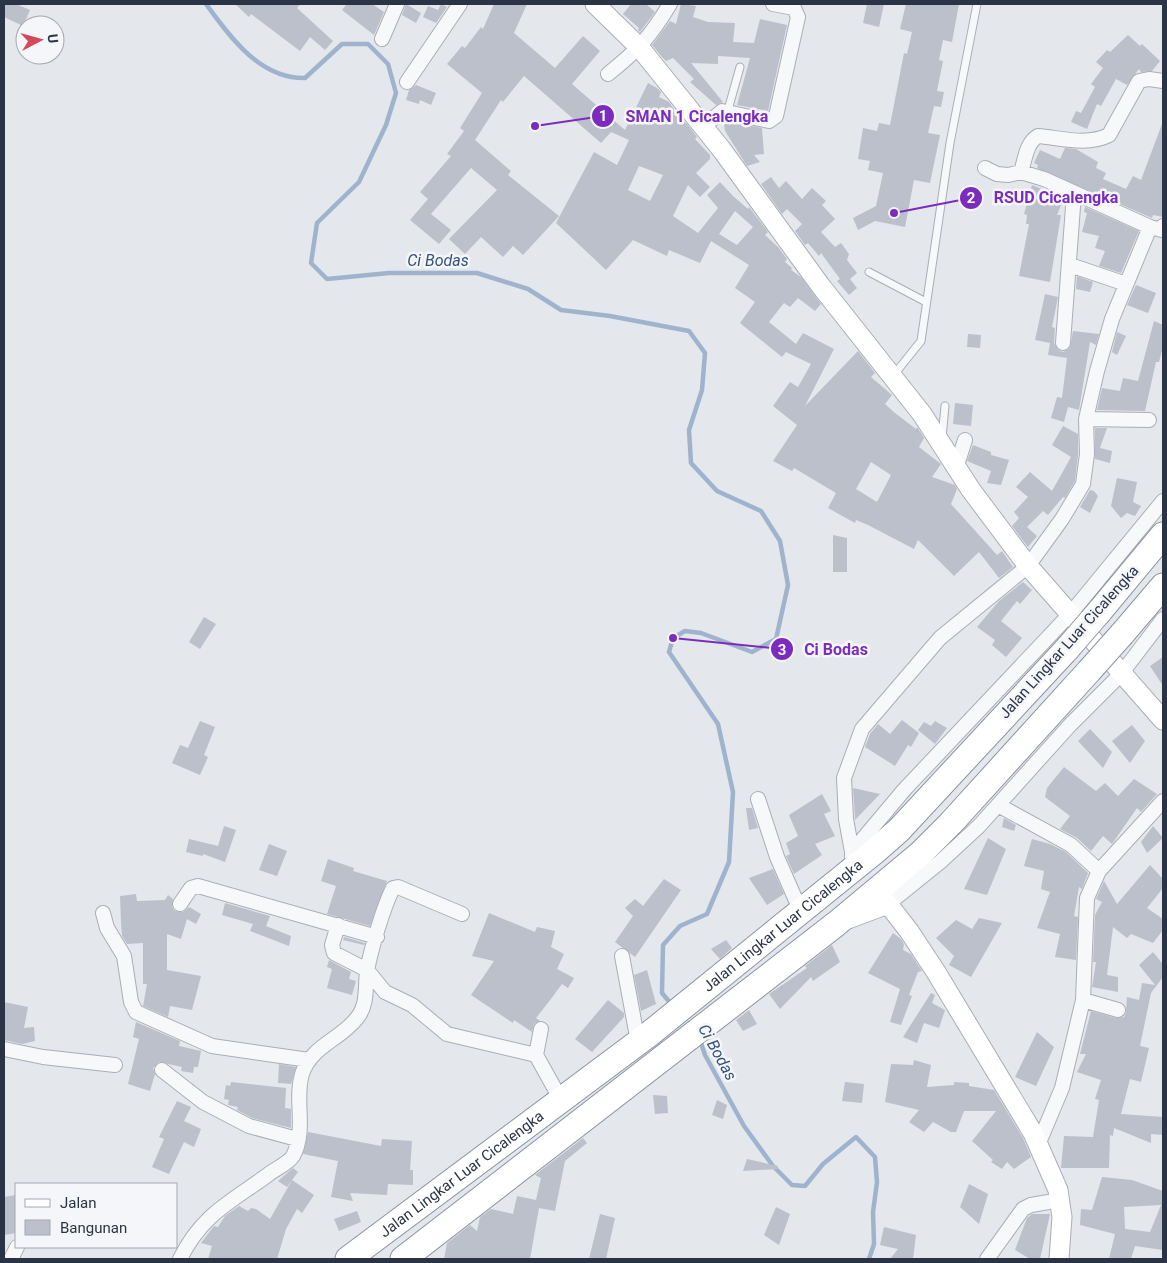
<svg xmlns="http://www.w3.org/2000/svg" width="1167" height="1263" font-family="Roboto,sans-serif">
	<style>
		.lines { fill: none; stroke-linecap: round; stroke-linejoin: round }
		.stream { stroke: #9fb4cc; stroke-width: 4.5 }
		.building { fill: #bbc0ca; fill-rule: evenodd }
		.lane-casing { stroke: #a9aeb7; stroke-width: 9 }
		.street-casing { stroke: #a9aeb7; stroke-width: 16 }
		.secondary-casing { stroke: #a9aeb7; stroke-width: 21 }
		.highway-casing { stroke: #8b94a3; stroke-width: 27 }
		.lane { stroke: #f7f8fa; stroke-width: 7 }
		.street { stroke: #f7f8fa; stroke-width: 14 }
		.secondary { stroke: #fff; stroke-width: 19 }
		.highway { stroke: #fff; stroke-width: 25 }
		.highway-bridge-casing { stroke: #8b94a3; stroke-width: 27; stroke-linecap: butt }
		.highway-bridge { stroke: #fff; stroke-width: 25 }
		.labels { text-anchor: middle; stroke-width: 5; stroke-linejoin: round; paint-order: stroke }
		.street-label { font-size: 15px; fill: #2b3445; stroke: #f4f6f9 }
		.water-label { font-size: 16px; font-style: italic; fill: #34527a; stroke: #f4f6f9 }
		.leader { fill: none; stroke: #7b2cbf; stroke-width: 2 }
		.callout-dot { fill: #7b2cbf; stroke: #f4f6f9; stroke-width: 2 }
		.mark-label { font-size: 15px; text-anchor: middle; font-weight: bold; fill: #fff }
		.callout-label { font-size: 16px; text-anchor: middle; font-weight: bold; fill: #7b2cbf; stroke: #f4f6f9; stroke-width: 5; stroke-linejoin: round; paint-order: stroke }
	</style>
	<rect width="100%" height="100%" fill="#e4e7ec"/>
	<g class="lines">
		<path class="stream" d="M206,4C230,37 260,79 305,78L342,44H368L388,64L396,93L386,125L359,182L317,223L311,263L327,279L389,273H477L528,289L561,310L610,316L689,331L705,353L702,390L689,430L691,463L717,491L761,511L780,541L788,585L776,639L752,652L701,633L685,631L673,638L669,652L718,724L733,792L729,862L707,914L680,926L663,945L662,993L672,1005
			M700,1040L705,1055L744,1126L773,1166L792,1185L805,1186L823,1164L856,1137L875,1157L877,1182L873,1212L874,1244L869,1259"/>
	</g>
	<path class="building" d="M4,4H16L30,10L23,26L4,17Z
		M235,4H300L297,8L333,41L325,50L310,37L300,51L251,14L249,17Z
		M347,4H372L384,12L374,35L342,10Z
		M406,4L421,13L416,23L402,15Z
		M441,4L447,7L436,23L423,17L428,6L438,10Z
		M494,4H527L514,33L555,68L583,36L600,51L572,84L625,130L648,83L657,88L661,92L659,97L669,102L674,109L673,111L688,125L697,137L695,139L710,155V159L696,173L710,187L700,197L688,185L673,216L698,233L718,208L707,195L720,182L733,196L748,209L749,207L768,232L765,235L778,247L787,259L785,262L792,268L791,270L801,277L821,304L815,311L798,298L790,307L784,303L769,322L796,344L803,333L834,349L805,406L858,351L875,373L871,377L892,395L885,404L895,413L916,429L917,427L924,438L919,447L941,464L932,477L955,485L957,489L951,504L997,555L1002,551L1013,567L999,578L979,552L954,576L918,540L914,549L868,525L856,520L855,523L828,508L836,493L794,468L792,471L773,461L797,425L773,406L790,382L798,387L811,364L786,352L782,357L740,323L755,302L735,288L749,265L711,241L700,263L669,250L667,256L633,240L606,270L556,223L594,152L617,165L629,140L611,132L601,143L524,76L503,102L501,100L475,140L511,171L508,175L559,216L523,255L513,246L503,257L481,237L465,254L449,239L497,190L471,168L431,214L451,230L439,244L410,220L428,199L420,192L451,156L447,154L464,131L460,128L482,93L447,64L462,46L465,48L481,27L483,29ZM639,166L663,175L650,201L628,190ZM735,211L753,227L737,245L719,234ZM871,462L891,475L877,502L856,489Z
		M631,4H646L655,12L640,32L638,30L639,28L623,14Z
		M681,4L696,6L693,17L708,22L735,23L733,42L754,43L760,19L787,25L768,111L737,105L750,58L718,56V64L691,63L723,102L716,105L690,82L694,79L673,58L666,61L662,57L652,45L670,21L676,24Z
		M867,4H884L879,27L863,23Z
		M906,4H959L952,42L943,40L939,60L943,61L937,91L944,92L941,107L934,106L928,133L940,135L930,183L914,180L905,227L875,221L858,230L853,218L876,206L883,173L868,170L870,161L858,159L863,128L877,131L879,123L890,125L904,53L907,54L912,32L900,29Z
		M1128,35L1140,46L1142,44L1160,61L1152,71L1141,72L1139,69L1127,85L1116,79L1101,106L1097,104L1087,129L1071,122L1076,111L1081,113L1095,87L1091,84L1103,68L1096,62L1107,50L1110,52Z
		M416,85L436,93L431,105L420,100L419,104L406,100L409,90Z
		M728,121L762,128L764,154L754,155L760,162L747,166L725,131L724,122Z
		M1162,124L1163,217L1153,215L1152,218L1037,168L1038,165L1034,163L1040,150L1060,159L1065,148L1076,149L1098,162L1096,168L1106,173L1103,179L1126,189L1133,176L1141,180Z
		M771,177L779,188L786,181L802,199L812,188L826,201L822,205L835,219L821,232L835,247L841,243L849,254L847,260L857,273L850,279L857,288L849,295L837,281L840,279L821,253L819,256L808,243L805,245L795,231L802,224L787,209L782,214L761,184Z
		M1032,185L1064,198L1057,215H1061L1050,282L1019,276L1029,224H1026L1027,215L1024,214Z
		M1085,207L1139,231L1121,273L1099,266L1105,251L1095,248L1099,236L1082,232L1087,213L1084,212Z
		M1077,276L1093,282L1090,292L1076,289Z
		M1136,285L1156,293L1148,313L1127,305Z
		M1045,294L1058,297L1052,327L1055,328L1054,343L1058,350L1063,352L1070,348L1073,331L1099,334L1096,345L1090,342L1079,410L1068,407L1064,422L1051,418L1057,397L1062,398L1067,358L1048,355L1050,343L1035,340Z
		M1154,321L1163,325V347L1159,362H1156L1145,411L1097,410L1102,388L1120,391L1123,378L1138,381Z
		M1117,332L1126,336L1117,355L1112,352Z
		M968,334L981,335L980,348L967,347Z
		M955,403L973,405L971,426L953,424Z
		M1063,426L1078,434V454L1075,481L1065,498L1063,497L1048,515L1043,511L1027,527L1037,536L1028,547L1012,526L1019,518L1014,512L1028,497L1016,487L1030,472L1052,491L1071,457L1052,445Z
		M1095,428H1107L1100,448L1112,451L1110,463L1095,459Z
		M973,445L991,452V455L1009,460L1001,485L987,483L991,471L967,461Z
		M1117,478L1137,482L1133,502L1141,506L1135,516L1127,513L1121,518L1111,506Z
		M1090,490L1094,491L1098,496L1090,513L1080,507Z
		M833,535L847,538V572H833Z
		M1023,582L1032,590L1020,604L1017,601L1001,621L1022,638L1006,657L992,645L995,640L977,627L999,601Z
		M204,617L216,624L200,649L189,642Z
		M1163,657V686L1150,666Z
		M902,720L919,733L911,747L908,745L895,766L865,747L870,734L878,724L890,734Z
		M200,721L215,727L204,755L208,757L200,775L172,763L180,745L188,748Z
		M935,721L947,728L935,744L918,730L924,722L931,726Z
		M1132,725L1145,741L1130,763L1112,741Z
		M1090,729L1112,752L1103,768L1078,741Z
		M1064,767L1096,791L1105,783L1118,796L1134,779L1157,794L1141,812L1137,808L1112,844L1103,836L1091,851L1077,838L1060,829L1070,816L1045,797L1047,788Z
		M853,788L880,794L855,820V818Z
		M822,794L831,811L824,814L835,836L815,844L822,855L794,874L786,856L790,854L786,843L798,836L789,815Z
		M746,808H752L758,828L749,830Z
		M1004,818L1016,825L1014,831L1002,827Z
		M224,826L236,830L225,862L203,854V856L186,852L189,839L218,846Z
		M1153,826L1163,838L1147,853L1141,842Z
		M988,838L1006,849L987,895L964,889Z
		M1032,839L1050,844L1066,852L1088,873L1082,889L1079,887L1074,916L1078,917L1076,960L1055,957L1060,934L1037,928L1050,892L1041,889L1044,871L1024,866Z
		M269,844L287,851L277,876L259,870Z
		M328,859L354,868L353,871L387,881L370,926L327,914L336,886L321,881Z
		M1150,865L1163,879V888L1147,908L1163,919V930L1153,943L1131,934L1127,938L1113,927L1107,975L1118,977V992L1092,987L1096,962H1093L1095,915L1102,902L1096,899L1104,881L1117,904Z
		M773,869L784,894L767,905L749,878Z
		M664,879L681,890L635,957L615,942L633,916L625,908L635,899L643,906Z
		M136,894L137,901L165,900L168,895L173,899L172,907L175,911L183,912L189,907L201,914L196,924L187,919L181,939L167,934V970L201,976L192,1010L170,1006L168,1017L143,1006L147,984H143V943L127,944L122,936L121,922L120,896Z
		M225,903L270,916L266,926L291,936L289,946L250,931L253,924L222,915Z
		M489,913L535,932L537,927L555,931L551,947L564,954L557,969L574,978L568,988L562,984L551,999L536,1018L540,1021L534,1024L532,1032L514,1020L513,1023L471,995L494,961L472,956Z
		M979,918L1002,923L971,977L949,965L954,956L936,938L956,920L972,929Z
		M893,933L901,939L904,944L903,950L911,954L922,971L918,972L909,995L912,996L901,1025L890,1022L900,989L868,973Z
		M344,937L365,943L364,945L343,940Z
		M726,940L732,948L720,959L711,949Z
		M832,945L840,962L813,981L811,977L780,1009L769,994L807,968L805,966Z
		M1153,952L1163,964V977L1151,993L1140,1046L1149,1048L1141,1082L1130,1079L1121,1114L1163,1117V1135L1151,1134V1143L1114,1128L1113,1136L1110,1135L1109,1168H1061L1064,1136L1093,1137L1099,1100L1095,1099L1101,1080L1077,1072L1086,1054H1080L1091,1011L1116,1018L1124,1017L1126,1012L1127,997L1139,1000L1142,983L1155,985L1139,965Z
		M329,960L351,972L349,979L356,981L352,995L327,988L332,969L327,967Z
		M647,970L656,1004L641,1011L634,975Z
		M931,993L935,995L932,1003L945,1010L939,1028L924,1023L917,1043L903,1037Z
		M608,1000L624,1013V1017L592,1052L575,1039Z
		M4,1002L28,1007L24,1028L34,1027L35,1041L22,1044L4,1040Z
		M749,1010L757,1024L743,1031L736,1020Z
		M136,1022L180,1041L179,1046L201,1051L198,1067H194L193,1073L181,1071L182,1067L159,1062L153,1068L155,1074L150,1091L128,1084L139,1039L133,1037Z
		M1037,1032L1054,1047L1036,1086L1015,1077Z
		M914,1060L931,1065L927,1087L954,1085V1082L969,1083V1086L994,1090L1023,1138L1031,1157L1014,1169L1007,1162L1002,1169L991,1162L993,1160L972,1141L996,1111H964L956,1132H951L933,1122L924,1132L909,1122L919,1110L885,1102L891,1064L913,1065Z
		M279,1064L296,1067L291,1084L278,1083Z
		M231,1082L286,1088L285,1108L291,1109V1128L252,1118L237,1110L238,1107L228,1105L229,1100L224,1099L226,1085L230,1086Z
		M845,1082L864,1084L862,1103L842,1101Z
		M653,1095L667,1096L668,1113L655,1114Z
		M717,1100L727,1105L723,1119L712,1115Z
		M177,1101L191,1107L184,1121L201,1129L194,1147L184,1142L169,1174L152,1167L164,1139L159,1137Z
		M308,1132L381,1146L382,1139L412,1141L410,1170H413V1185L388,1184L387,1195L350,1193L353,1201L331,1197L338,1161L303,1154Z
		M583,1138L587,1143L565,1161L555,1211L539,1208L530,1259H444L447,1243L470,1225L477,1231L480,1217L491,1209L513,1214L517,1196L536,1200L541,1178L535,1175Z
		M747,1159L778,1166V1169L743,1171Z
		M293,1168L298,1172L292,1180L314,1195L302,1213L297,1209L286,1229L277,1259H208L212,1246L201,1243L214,1226L218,1227L225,1216L239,1206L248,1211L251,1208L256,1209L270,1219L292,1180L287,1187L278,1181Z
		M1102,1177L1132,1180L1163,1191V1250L1135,1246L1131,1259H1109L1115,1234L1080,1225L1081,1209L1092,1210ZM1161,1205L1150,1232L1125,1229L1124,1207Z
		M969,1184L988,1194L979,1224L960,1207Z
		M16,1195V1233L4,1235V1197Z
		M776,1207L790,1214L779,1245L764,1235Z
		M357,1211L361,1222L339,1231L334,1219Z
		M600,1214L615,1218L606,1259H589Z
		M1032,1214H1050L1040,1259H1030L1015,1250L1027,1218Z
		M884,1227L916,1235L913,1259H890L898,1249L880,1245Z"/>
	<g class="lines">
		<g class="lane-casing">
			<path id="lane" d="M728,110L740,67
				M869,272L926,302
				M893,376L921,341L950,143L977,4
				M942,438L945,406"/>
		</g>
		<g class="street-casing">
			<path id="street" d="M382,39L397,4
				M608,74C637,51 651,36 670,4
				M407,82L460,4
				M703,127L722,111L769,121L776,116L798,17L794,8L773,4
				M985,168L997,174L1008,175L1021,172L1044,179L1150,227L1162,230L1163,226
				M1021,172C1025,160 1026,143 1038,136C1061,138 1087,146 1109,135L1139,81L1149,79L1163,81
				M1070,265L1126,284
				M1063,343L1074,193
				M1086,419L1149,420
				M956,468L965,440
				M758,799L777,857L801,912
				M998,805L1071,845L1099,871
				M852,852L846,819L844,778L862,729L940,638L1028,566L1062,519L1083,484L1087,454L1086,419L1097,371L1112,319L1150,227
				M852,857V852L904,790L1071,613L1163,501
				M180,904L191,888L198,886L377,937
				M888,904L940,862L979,826L1070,725L1121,674L1163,619
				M103,913L107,928L124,956L131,1002L136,1012L212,1046L309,1060
				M338,925L332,945L334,953L367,970L385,992L412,1005L447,1034L536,1055
				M622,956L638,1042
				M1083,1000L1118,1010
				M541,1029L536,1055L561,1100
				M4,1049L43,1057L115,1065
				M162,1070L203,1102L249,1126L297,1139
				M1038,1145L1062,1088L1083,1000L1087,898L1099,871L1163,801
				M11,1259L17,1247
				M180,1259C202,1214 231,1202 269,1174C275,1169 289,1163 293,1156C307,1130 294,1100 302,1074C311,1046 340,1040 357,1018C368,1005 365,987 367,971C371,949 383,908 393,888L398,887L462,914
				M987,1259L1023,1209L1031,1205L1060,1200"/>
		</g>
		<g class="secondary-casing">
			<path id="secondary" d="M595,4L640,48L722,150L820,285L922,414L971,490L1028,566L1163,720
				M848,919L888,904L909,931L936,972L1033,1133L1058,1190L1062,1217L1059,1259"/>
		</g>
		<g class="highway-casing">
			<g id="highway">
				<path d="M1099,612L1163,535"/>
				<path d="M1122,634L1163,586"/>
				<path id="s1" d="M348,1259L648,1035L874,852L899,830L1067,649"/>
				<path d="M403,1259L836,924L921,853L951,823L1089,671"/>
			</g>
		</g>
		<use href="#lane" class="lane"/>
		<use href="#street" class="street"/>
		<use href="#secondary" class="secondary"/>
		<use href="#highway" class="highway"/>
		<g class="highway-bridge-casing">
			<path id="highway-bridge" d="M1067,649L1099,612
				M1089,671L1122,634"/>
		</g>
		<use href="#highway-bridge" class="highway-bridge"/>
	</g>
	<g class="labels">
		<g class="street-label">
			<text transform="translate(1069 642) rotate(-48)" y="5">Jalan Lingkar Luar Cicalengka</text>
			<text dy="5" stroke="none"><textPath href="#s1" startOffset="548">Jalan Lingkar Luar Cicalengka</textPath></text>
			<text dy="5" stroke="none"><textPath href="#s1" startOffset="142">Jalan Lingkar Luar Cicalengka</textPath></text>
		</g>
		<g class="water-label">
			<text x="438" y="266">Ci Bodas</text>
			<text transform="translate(718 1052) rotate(61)" y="6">Ci Bodas</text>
		</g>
	</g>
	<path class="leader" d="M535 126L603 116M894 213L971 198M673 638L782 649"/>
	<g class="callout-dot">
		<circle cx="535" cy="126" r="5"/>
		<circle cx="894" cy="213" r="5"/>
		<circle cx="673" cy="638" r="5"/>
		<circle cx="603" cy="116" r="12"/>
		<circle cx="971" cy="198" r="12"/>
		<circle cx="782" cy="649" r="12"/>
	</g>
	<g class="mark-label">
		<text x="603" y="121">1</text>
		<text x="971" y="203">2</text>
		<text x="782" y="655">3</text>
	</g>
	<g class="callout-label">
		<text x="697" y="122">SMAN 1 Cicalengka</text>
		<text x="1056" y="203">RSUD Cicalengka</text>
		<text x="836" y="655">Ci Bodas</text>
	</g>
	<rect width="1167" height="1263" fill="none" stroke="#2b3445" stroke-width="10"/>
	<rect x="15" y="1183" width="162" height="65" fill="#f4f6f9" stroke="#a4a8b1"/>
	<rect x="25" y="1199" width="25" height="8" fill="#ffffff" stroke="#a4a8b1"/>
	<text x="60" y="1208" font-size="15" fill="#2b3445">Jalan</text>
	<rect x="25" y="1220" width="25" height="15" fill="#bbc0ca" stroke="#a4a8b1"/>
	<text x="60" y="1233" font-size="15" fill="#2b3445">Bangunan</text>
	<g transform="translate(40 40) rotate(84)"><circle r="24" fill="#f4f6f9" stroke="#a4a8b1"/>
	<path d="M0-4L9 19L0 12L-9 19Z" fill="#d1495b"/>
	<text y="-8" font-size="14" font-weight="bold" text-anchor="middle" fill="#2b3445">U</text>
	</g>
</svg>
